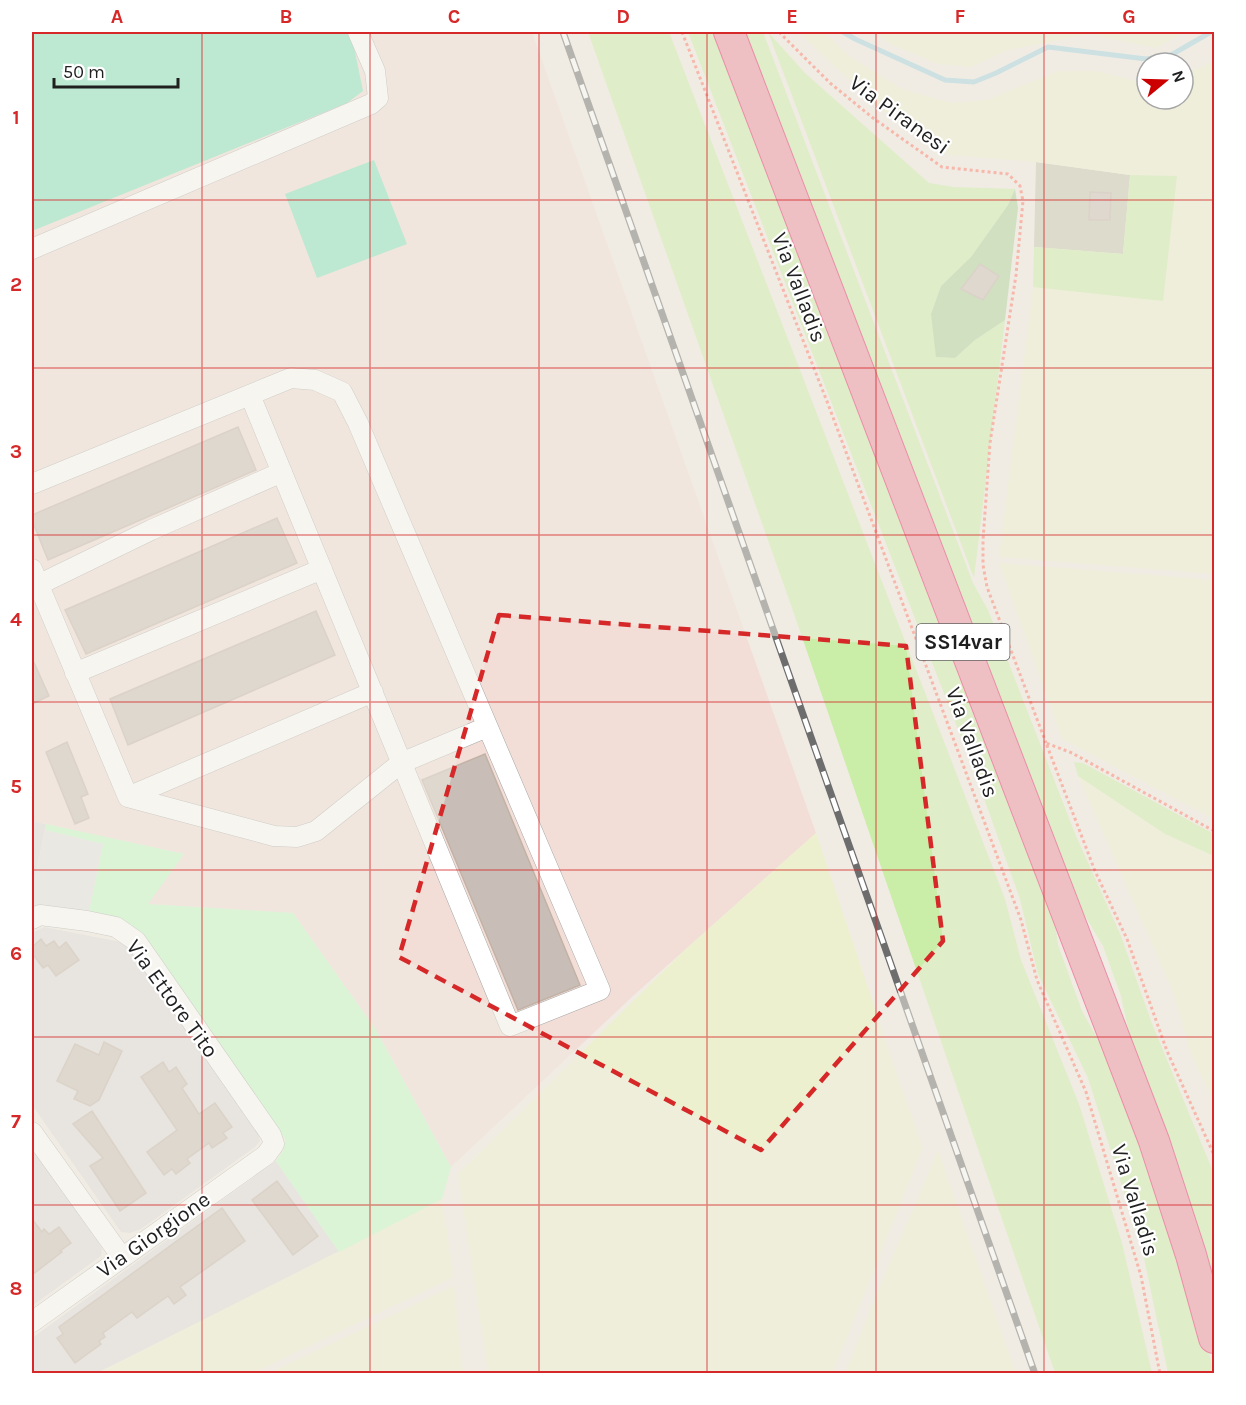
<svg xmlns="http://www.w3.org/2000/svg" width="1246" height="1405" font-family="Karla,sans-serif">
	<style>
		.residential { fill: #dddbdb }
		.military { fill: #f2ded7 }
		.construction { fill: #c5c5af }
		.farmland { fill: #edf0ce }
		.grass { fill: #caeda7 }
		.forest { fill: #a8d197 }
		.park { fill: #bffcc4 }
		.pitch { fill: #7ee3bc }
		.parking { fill: #e3e3e3 }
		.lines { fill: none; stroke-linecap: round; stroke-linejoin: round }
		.stream { stroke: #a2d2e0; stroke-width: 5 }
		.building { fill: #c8beb7; stroke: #c2b2a6; stroke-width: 1.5 }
		.minor-casing { stroke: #a6a6a6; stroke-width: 21 }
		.highway-casing { stroke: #e41b61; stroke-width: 32 }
		.path { stroke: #ff7566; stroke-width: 3; stroke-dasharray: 3 3; stroke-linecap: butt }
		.minor { stroke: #fff; stroke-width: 20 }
		.highway { stroke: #eb889b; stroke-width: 30 }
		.rail-casing { stroke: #6d6d6d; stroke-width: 7 }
		.rail { stroke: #fff; stroke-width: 4.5; stroke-dasharray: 14; stroke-linecap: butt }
		.marked { fill: none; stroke: #d62828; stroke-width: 4.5; stroke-dasharray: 12 8; stroke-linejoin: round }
		.grid { fill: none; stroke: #d62828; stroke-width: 1.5; stroke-opacity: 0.55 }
		.labels { text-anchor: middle; stroke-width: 4.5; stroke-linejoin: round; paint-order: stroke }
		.shield { fill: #fff; stroke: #626262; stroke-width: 1.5 }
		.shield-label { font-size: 21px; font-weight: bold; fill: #1f1f1f }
		.street-label { font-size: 22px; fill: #1f1f1f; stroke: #fff }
		.neatline { fill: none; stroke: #d62828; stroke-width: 2 }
		.grid-label { font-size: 20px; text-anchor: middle; font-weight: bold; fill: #d62828 }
	</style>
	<rect width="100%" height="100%" fill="#f0ece4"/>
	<path class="residential" d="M32,821L46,824L32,893Z
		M44,927L121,942L129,947L258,1134L260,1141L255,1147L141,1229L130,1233L121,1232L32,1105V933Z
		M32,1149L102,1248L101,1256L32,1306Z
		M276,1161L339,1252L97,1373H32V1338Z"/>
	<path class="military" d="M32,32H532L816,833L633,996L451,1167L376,1030L293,913L147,904L184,854L32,821Z"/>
	<path class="construction" d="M1036,162L1130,175L1123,254L1034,247Z"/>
	<path class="farmland" d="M798,32H824L849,56L902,89L951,103L987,100L1058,71H1096L1147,84V99H1183V75L1214,61V574L999,557L1033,287L1162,300L1177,176L1130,175L1036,162L948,155L878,107Z
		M874,32H1185L1156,48L1090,34L1008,50L971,67L938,64L890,44Z
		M999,563L1214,580V819L1062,739Z
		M1078,776L1165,834L1214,856V1103L1190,1052L1173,992Z
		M816,833L899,1080L923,1148L833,1373H488L458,1174L685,950Z
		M938,1150L1016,1373H845L878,1291Z
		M442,1199L454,1277L253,1373L96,1374Z
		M454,1286L463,1373H269Z"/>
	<path class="grass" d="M588,32H669L1005,899L1021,960L1079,1104L1122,1243L1152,1373H1055L792,608Z
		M688,32H719L1053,908L1058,945L1082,1011L1106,1054L1188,1269L1214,1373H1168L1143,1253L1088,1078L1038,974L1020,899L976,776Z
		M743,32H763L973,583L988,610L1076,836L1121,936L1151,1021L1214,1174V1281L1206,1250L1132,1048L1121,996L1103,946L1072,894Z
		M768,32L805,73L929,183L954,187L1015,189L1008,205L971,257L941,286L931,314L937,357L955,358L975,340L1005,320L974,578Z
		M1130,175L1177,176L1163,301L1033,287L1034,247L1123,254Z
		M1074,762L1083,763L1214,834V856L1165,834L1078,776Z"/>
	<path class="forest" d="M1015,189L1018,208L1005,320L975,340L955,358L936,357L931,314L941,286L971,257L1008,205Z"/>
	<path class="park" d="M46,824L184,854L148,904L293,913L376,1030L451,1167L442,1199L339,1252L276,1161L284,1149L285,1139L147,939L120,918L89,911L103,844L45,830Z"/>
	<path class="pitch" d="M32,32H348L353,42L363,91L347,103L32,231Z
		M374,160L407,244L317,278L285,194Z"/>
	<path class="parking" d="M45,830L103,844L87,921L40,915L32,903V893Z"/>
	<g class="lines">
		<path class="stream" d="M843,32L855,39L945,80L974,82L996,73L1048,47L1146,59L1171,55L1211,32"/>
	</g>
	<path class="building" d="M1090,192L1111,193L1110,220H1089Z
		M980,264L999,276L983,300L961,289Z
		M238,427L256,470L48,560L32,520V515Z
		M277,518L297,563L86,654L65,610Z
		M316,611L335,655L128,745L110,699Z
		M32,658L49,696L32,704Z
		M67,742L88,794L81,797L89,818L75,824L46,752Z
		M485,754L580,985L518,1010L422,780Z
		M41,939L46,946L54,941L59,948L66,942L79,960L56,976L48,965L43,968L32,953V947Z
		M104,1042L122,1051L99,1100L90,1106L74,1099L78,1091L57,1081L75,1044L99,1055Z
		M163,1062L169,1072L176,1067L187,1084L182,1088L199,1114L215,1103L232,1127L223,1133L227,1138L212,1148L209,1143L187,1159L190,1163L176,1174L172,1169L164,1175L147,1152L177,1130L141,1077Z
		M92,1111L146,1193L120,1211L90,1166L103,1158L73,1124Z
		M277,1181L318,1236L293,1255L252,1200Z
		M222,1208L245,1241L180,1287L186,1295L174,1304L168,1296L137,1318L132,1312L103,1333L105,1337L99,1341L101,1344L75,1363L57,1338L63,1334L59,1327Z
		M32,1219L42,1232L44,1229L49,1234L59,1227L71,1243L60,1251L62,1252L32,1275Z"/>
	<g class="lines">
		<g class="minor-casing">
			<path id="minor" d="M32,249L371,104L378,98L375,71L358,32
				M32,484L291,378L315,380L342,392L358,423L600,990L510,1026L250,395
				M32,569L128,797L274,836L297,837L316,831L401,763L487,727
				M38,585L151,530L282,472
				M75,673L322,569
				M128,797L373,692
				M32,919L40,915L87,921L116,927L136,941L271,1135L274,1144L266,1155L32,1322
				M32,1132L121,1256"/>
		</g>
		<g class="highway-casing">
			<path id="highway" d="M729,32L1154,1141L1191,1255L1214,1338"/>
		</g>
		<path class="path" d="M682,32L828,404L925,663L1021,920L1037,980L1086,1092L1141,1276L1160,1374
			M779,32L830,83L873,118L942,167L1008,174L1020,186L1023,201L1016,275L990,443L983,540V565L987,587L1046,743
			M1214,831L1072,753L1046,743L1095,871L1127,939L1167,1051L1214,1155"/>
		<use href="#minor" class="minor"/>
		<use href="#highway" class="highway"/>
		<g class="rail-casing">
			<path id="rail" d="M563,32L1035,1374"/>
		</g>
		<use href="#rail" class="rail"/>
	</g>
	<path d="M0 0H1246V1405H0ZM499,615L906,646L943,941L761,1150L399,957Z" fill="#f0ece4" fill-opacity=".55" fill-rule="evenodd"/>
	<path class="marked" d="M499,615L906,646L943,941L761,1150L399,957Z"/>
	<path class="grid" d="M202,32V1374M370,32V1374M539,32V1374M707,32V1374M876,32V1374M1044,32V1374M32,200H1214M32,368H1214M32,535H1214M32,702H1214M32,870H1214M32,1037H1214M32,1205H1214"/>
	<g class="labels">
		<rect class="shield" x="916.5" y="624" width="93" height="36" rx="4.5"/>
		<g class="shield-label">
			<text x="963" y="649">SS14var</text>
		</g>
		<g class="street-label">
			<text transform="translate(900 114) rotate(36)" y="8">Via Piranesi</text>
			<text transform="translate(800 287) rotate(69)" y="8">Via Valladis</text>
			<text transform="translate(973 742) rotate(70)" y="8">Via Valladis</text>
			<text transform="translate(173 998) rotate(54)" y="8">Via Ettore Tito</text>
			<text transform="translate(1136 1200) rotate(73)" y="8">Via Valladis</text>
			<text transform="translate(153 1234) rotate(-35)" y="8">Via Giorgione</text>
		</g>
	</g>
	<rect width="1246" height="1405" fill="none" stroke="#ffffff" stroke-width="66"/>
	<g transform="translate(1165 81) rotate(71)"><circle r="28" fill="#ffffff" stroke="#a5a5a5" stroke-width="1.5"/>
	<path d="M0-4.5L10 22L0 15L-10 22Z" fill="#cd0001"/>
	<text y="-9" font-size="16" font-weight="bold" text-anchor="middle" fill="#1f1f1f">N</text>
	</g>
	<path d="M54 78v9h124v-9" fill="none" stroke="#1f1f1f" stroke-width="3"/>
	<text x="63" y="78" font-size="18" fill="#1f1f1f" stroke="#ffffff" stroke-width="4.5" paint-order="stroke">50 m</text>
	<rect x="33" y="33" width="1180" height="1339" class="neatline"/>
	<g class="grid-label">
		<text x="117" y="23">A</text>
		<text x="286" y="23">B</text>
		<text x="454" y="23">C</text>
		<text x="623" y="23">D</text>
		<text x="792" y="23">E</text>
		<text x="960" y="23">F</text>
		<text x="1129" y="23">G</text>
		<text x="16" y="124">1</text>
		<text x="16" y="291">2</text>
		<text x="16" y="458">3</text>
		<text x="16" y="626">4</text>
		<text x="16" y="793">5</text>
		<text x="16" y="960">6</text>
		<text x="16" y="1128">7</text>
		<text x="16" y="1295">8</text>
	</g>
</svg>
